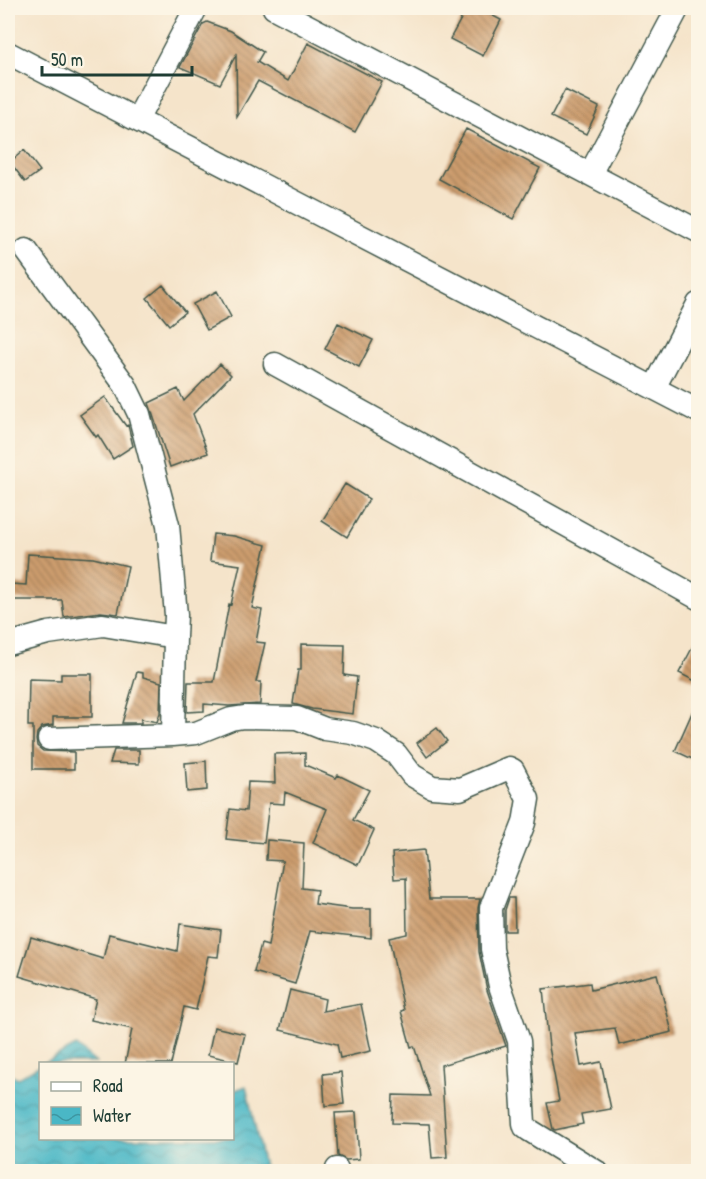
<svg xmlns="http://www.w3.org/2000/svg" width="706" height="1179" font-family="'Patrick Hand',sans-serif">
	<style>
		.water { fill: url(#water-waves); stroke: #347a7d; stroke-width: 1.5 }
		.building { fill: url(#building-back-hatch) }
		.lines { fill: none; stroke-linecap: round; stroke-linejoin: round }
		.minor-casing { stroke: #3f564a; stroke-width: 25 }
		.minor { stroke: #fff; stroke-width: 22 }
	</style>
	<defs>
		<pattern id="water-waves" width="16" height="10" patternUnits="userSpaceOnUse" patternTransform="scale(1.5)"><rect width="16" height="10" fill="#4ab7c6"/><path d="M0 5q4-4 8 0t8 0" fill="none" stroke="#3d96a2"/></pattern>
		<pattern id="building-back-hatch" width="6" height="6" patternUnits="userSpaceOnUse" patternTransform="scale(1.5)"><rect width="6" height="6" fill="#cc9c6d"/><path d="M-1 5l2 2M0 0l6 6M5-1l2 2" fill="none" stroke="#a5805a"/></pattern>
	</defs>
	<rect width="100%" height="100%" fill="#fcf5e5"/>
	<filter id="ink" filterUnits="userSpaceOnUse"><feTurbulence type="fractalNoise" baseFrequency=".0167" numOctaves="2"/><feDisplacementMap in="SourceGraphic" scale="12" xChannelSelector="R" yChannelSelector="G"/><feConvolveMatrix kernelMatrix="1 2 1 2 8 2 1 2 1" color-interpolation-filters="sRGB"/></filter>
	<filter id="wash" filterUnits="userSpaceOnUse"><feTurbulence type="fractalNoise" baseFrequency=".008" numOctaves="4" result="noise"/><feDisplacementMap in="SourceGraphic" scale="24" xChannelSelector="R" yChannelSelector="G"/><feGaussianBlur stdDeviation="1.35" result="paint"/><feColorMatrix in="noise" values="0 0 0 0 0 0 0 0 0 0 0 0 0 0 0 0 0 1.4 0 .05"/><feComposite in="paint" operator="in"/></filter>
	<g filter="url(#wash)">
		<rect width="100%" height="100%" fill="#f5e4ca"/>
		<path class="water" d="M76,1046L96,1063H44Z
			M40,1065V1138H232L233,1091L246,1086L265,1171H8V1073L18,1078Z"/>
		<g id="blocks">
			<path class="building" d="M467,8H478L501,20L483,56L450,39Z
				M207,22L231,31L263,52L257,62L288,81L308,43L382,82L355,132L258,81L237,117L236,55L220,84L180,67L203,24Z
				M565,90L599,107L586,134L551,117Z
				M466,129L540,168L513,219L439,179Z
				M24,150L40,171L25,182L10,162Z
				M163,285L185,312L169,325L147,298Z
				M217,291L231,317L207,330L193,304Z
				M338,323L373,340L359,367L325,349Z
				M220,364L231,375L193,414L208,453L170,467L149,403L178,389L184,401Z
				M105,397L126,426L128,425L133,446L113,459L98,435L96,437L80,415Z
				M345,484L369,499L347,537L322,521Z
				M213,534L234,536L266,545L252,608L262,610L256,642L265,643L256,682H261L260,704L229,706L204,704V711L187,712L188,682H214L229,604L231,605L240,565L210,561Z
				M28,554L93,558L128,566L118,614L101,612L64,617L62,600H11V584L26,585Z
				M699,635V683L679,673Z
				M301,644L345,645L344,675L357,677L353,714L312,709L293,704L298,670H301Z
				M137,672L143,673V677L161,682L160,713L157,722L141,719V723H122Z
				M61,674H92V717H53V725L42,727L37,733L36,740L37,746L43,751L74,752V769H33V726H28L29,679L61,680Z
				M699,697V762L675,751Z
				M437,728L447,741L427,757L417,743Z
				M114,750H139V764L110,763Z
				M305,753V765L336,778L338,775L369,790L353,820L374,830L358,865L313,843L327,809L285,792L284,804L269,803L264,843L226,839L230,809L246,811L248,782L275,783L274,754Z
				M206,761L207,790L187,792L185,763Z
				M267,840L304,843L302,888L317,890L315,904L352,909H371V938L310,931L295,984L254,972L261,944L268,946L283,861L266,860Z
				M424,850L429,899H480L478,908L479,952L487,990L506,1046L441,1065L447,1157L432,1158L429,1124L392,1123L393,1095L430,1096L414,1046L411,1047L401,1011L404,1010L389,938L407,934L406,878L394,879L392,853Z
				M509,898H514L515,931H505V910Z
				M180,924L221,930L218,957L208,956L196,1010L184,1007L171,1064H125L132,1029L91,1020L96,999L19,976L31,937L103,959L109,934L177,951Z
				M657,974L672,1032L619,1045L615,1028L575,1033L581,1066L601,1062L611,1109L581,1114L583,1124L555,1130L553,1129L547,1103L559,1101L549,1047L543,989L590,983L591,990Z
				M290,990L325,999L323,1011L361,1004L371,1051L340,1058L337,1044L280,1030Z
				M214,1027L245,1034L238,1062L208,1055Z
				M341,1072L344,1104L325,1106L323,1074Z
				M356,1112L359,1159L346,1160L338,1156L335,1113Z"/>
		</g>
	</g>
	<g filter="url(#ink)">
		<use href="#blocks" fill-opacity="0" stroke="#3f564a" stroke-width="1.5"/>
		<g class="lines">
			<g class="minor-casing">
				<path id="minor" d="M274,8L698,231
					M8,53L698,411
					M137,120L196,8
					M590,174L678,8
					M275,364L698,598
					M654,388L698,304
					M8,644L48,633L103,625L175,637L176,615L168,525L139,414L125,385L26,250
					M173,735L175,637
					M49,739L173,735L196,733L231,719L244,717L297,718L325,729L353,733L376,741L396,754L412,775L432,787L460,789L509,768L513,770L528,799L524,823L491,908L492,949L500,986L519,1041L524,1123L525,1127L529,1130L597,1172
					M337,1169V1172"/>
			</g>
			<use href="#minor" class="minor"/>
		</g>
	</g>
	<rect width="706" height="1179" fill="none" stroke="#fcf5e5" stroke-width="30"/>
	<rect x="39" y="1062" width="195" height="78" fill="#fcf5e5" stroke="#a4ab9e" stroke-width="1.5"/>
	<rect x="51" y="1082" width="30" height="9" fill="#ffffff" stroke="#a4ab9e" stroke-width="1.5"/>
	<text x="93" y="1092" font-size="18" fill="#1f3d34">Road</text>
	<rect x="51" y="1107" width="30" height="18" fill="url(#water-waves)" stroke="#a4ab9e" stroke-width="1.5"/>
	<text x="93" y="1122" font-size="18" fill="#1f3d34">Water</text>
	<path d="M42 66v9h150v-9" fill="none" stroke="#1f3d34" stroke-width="3"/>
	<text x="51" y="66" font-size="18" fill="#1f3d34" stroke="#fcf5e5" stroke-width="4.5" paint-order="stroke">50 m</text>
</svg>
